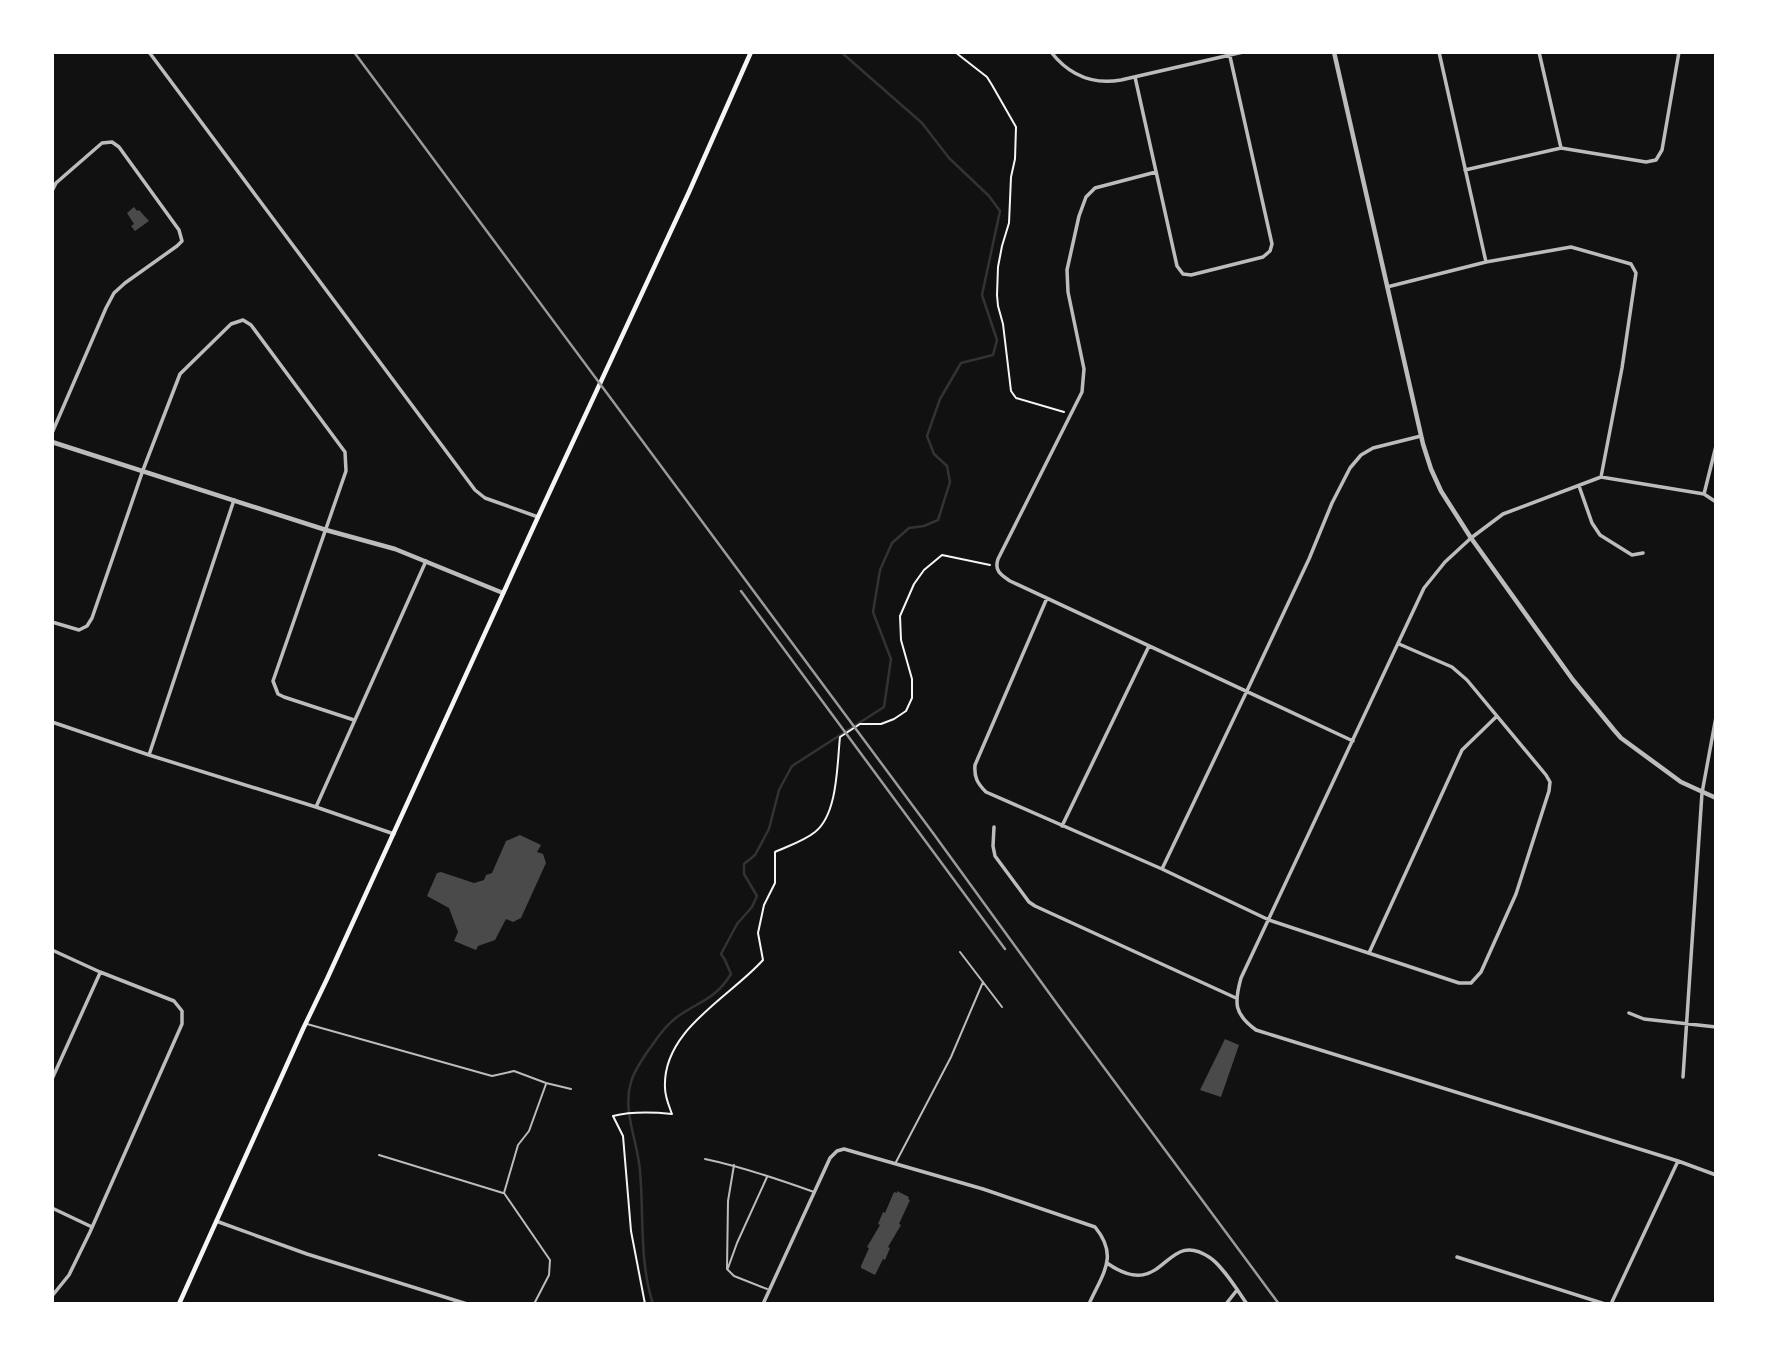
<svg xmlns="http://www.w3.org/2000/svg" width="1768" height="1356" font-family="Mulish,sans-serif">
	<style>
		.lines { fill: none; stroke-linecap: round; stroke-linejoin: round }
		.stream { stroke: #333; stroke-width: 2.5 }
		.building { fill: #4a4a4a }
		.path { stroke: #f5f5f5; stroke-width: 2 }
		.service { stroke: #bcbcbc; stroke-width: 2 }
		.minor { stroke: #bcbcbc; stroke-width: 3.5 }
		.tertiary { stroke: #bcbcbc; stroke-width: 4.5 }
		.secondary { stroke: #f5f5f5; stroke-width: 4.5 }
		.rail { stroke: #9a9a9a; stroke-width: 2.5 }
	</style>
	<rect width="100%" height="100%" fill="#111"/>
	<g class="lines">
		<path class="stream" d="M653,1304C639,1261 644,1215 640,1171C638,1142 622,1111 631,1082C634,1071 646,1053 653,1044C659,1035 669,1023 677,1017C699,1001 715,1000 731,974L725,960L721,954L737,924L752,907L757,896L744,874V864L755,855L769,829L779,790L792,766L884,707L891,659L873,612L880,570L892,543L909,528L924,526L938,520L950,482L947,466L934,454L927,436L940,399L961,363L993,355L997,340L982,295L1000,211L989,196L949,158L922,123L841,52"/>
	</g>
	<path class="building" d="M134,207L137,211L139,210L149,221L135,231L131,226L134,224L127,213Z
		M520,835L541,845L537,852L543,854L546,863L521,918L513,922L506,919L495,940L478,946L476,950L454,941L458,932L449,908L427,896L437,873L441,872L474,883L484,880L486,875L492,873L506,841Z
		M1225,1039L1239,1045L1221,1097L1200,1090Z
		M897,1191L909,1197L908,1199L910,1200L899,1224L901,1225L888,1247L890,1248L885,1260L883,1259L875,1275L861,1268V1266L869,1248L867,1247L880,1225L878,1224L883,1212L885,1213L894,1192L897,1193Z"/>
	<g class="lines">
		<path class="path" d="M955,52L987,77L992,85L1016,127L1015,159L1011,177L1009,223L1002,246L998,267L997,295L998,306L1003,324L1011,391L1016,398L1064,412
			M645,1304L631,1231L623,1136L613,1116C633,1111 652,1112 672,1114C669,1106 665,1097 665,1088C662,1030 729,998 763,960L758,933L764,905L775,883V852C788,846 804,841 815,832C838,814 837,764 840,737L860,724H881L894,719L906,711L912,698V679L901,640L900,616L914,584L924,570L942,555L990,565"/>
		<path class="service" d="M960,952L1002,1007
			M307,1024L492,1076L514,1071L546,1083L571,1089
			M379,1155L503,1193
			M705,1159C743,1167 778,1179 814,1192
			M895,1164L951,1057L983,982
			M734,1165L728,1201L727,1269L734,1276L767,1289
			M728,1268L737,1243L767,1177
			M534,1304L549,1275L550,1260L504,1193L518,1145L529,1131L546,1084"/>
		<path class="minor" d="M149,52L475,490L485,498L538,517
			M1051,52C1069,75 1092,85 1121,80L1243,52
			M1439,52L1486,262
			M1539,52L1561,148
			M1135,77L1177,266L1183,274L1191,275L1263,257L1270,251L1272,244L1229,52
			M1465,170L1561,148L1646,162L1656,160L1662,150L1679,52
			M1156,172L1095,188L1086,197L1079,216L1067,270L1068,292L1084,369L1082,392L998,559C994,571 1001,575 1010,581L1353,741
			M52,191L56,183L102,143L112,142L119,147L179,230L182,241L177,246L125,283L114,293L106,308L52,433
			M1387,287L1486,262L1571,247L1631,264L1636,273L1622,368L1601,477
			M1579,486L1592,523L1600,535L1632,555L1643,553
			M1704,494L1716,446
			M1716,502L1704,494L1601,477L1503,514L1471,538L1445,562L1424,588L1241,978C1234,1003 1234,1014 1256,1030L1678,1161L1716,1175
			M1047,598L975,765C974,777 977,783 986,792L1162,869L1269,920L1459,983H1471L1481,972L1516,894L1549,791L1550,782L1546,775L1467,680L1452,667L1399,644
			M52,622L79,630L87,626L92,618L143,470L180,374L231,324L243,320L251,325L345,452L346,471L273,681L278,694L284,697L354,720
			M52,722L149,755L316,807L394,834
			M149,755L234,500
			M316,807L426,561
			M1062,826L1149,646
			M994,827L993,846L995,856L1029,902L1035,906L1236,998
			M1162,869L1245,695L1309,559L1332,503L1350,468L1361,455L1373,448L1421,436
			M52,950L100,972L174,1001L182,1011V1024L90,1232L69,1275L52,1296
			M1369,953L1462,750L1497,716
			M1629,1013L1644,1019L1716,1027
			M1683,1077L1702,793L1716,717
			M52,1079L100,973
			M52,1208L92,1227
			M216,1221L307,1254L467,1304
			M1457,1257L1605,1304
			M1107,1263C1165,1304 1164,1227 1209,1257C1222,1265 1238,1291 1247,1304
			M763,1304L830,1158L837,1151L844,1149L983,1189L1095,1227C1119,1256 1103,1273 1089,1304
			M1226,1304L1237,1290
			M1611,1304L1678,1161
			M1715,1304L1716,1301"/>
		<path class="tertiary" d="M1334,52L1423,444L1431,469L1441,491L1471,538L1573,680L1614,730L1621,738L1681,782L1716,798
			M52,442L326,530L395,549L503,593"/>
		<path class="secondary" d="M179,1304L303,1029L327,979L538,517L689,192L751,52"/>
		<path class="rail" d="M354,52L933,833L1060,1008L1279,1304
			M741,591L1005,949"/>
	</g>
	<rect width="1768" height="1356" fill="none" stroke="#ffffff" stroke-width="108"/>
</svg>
